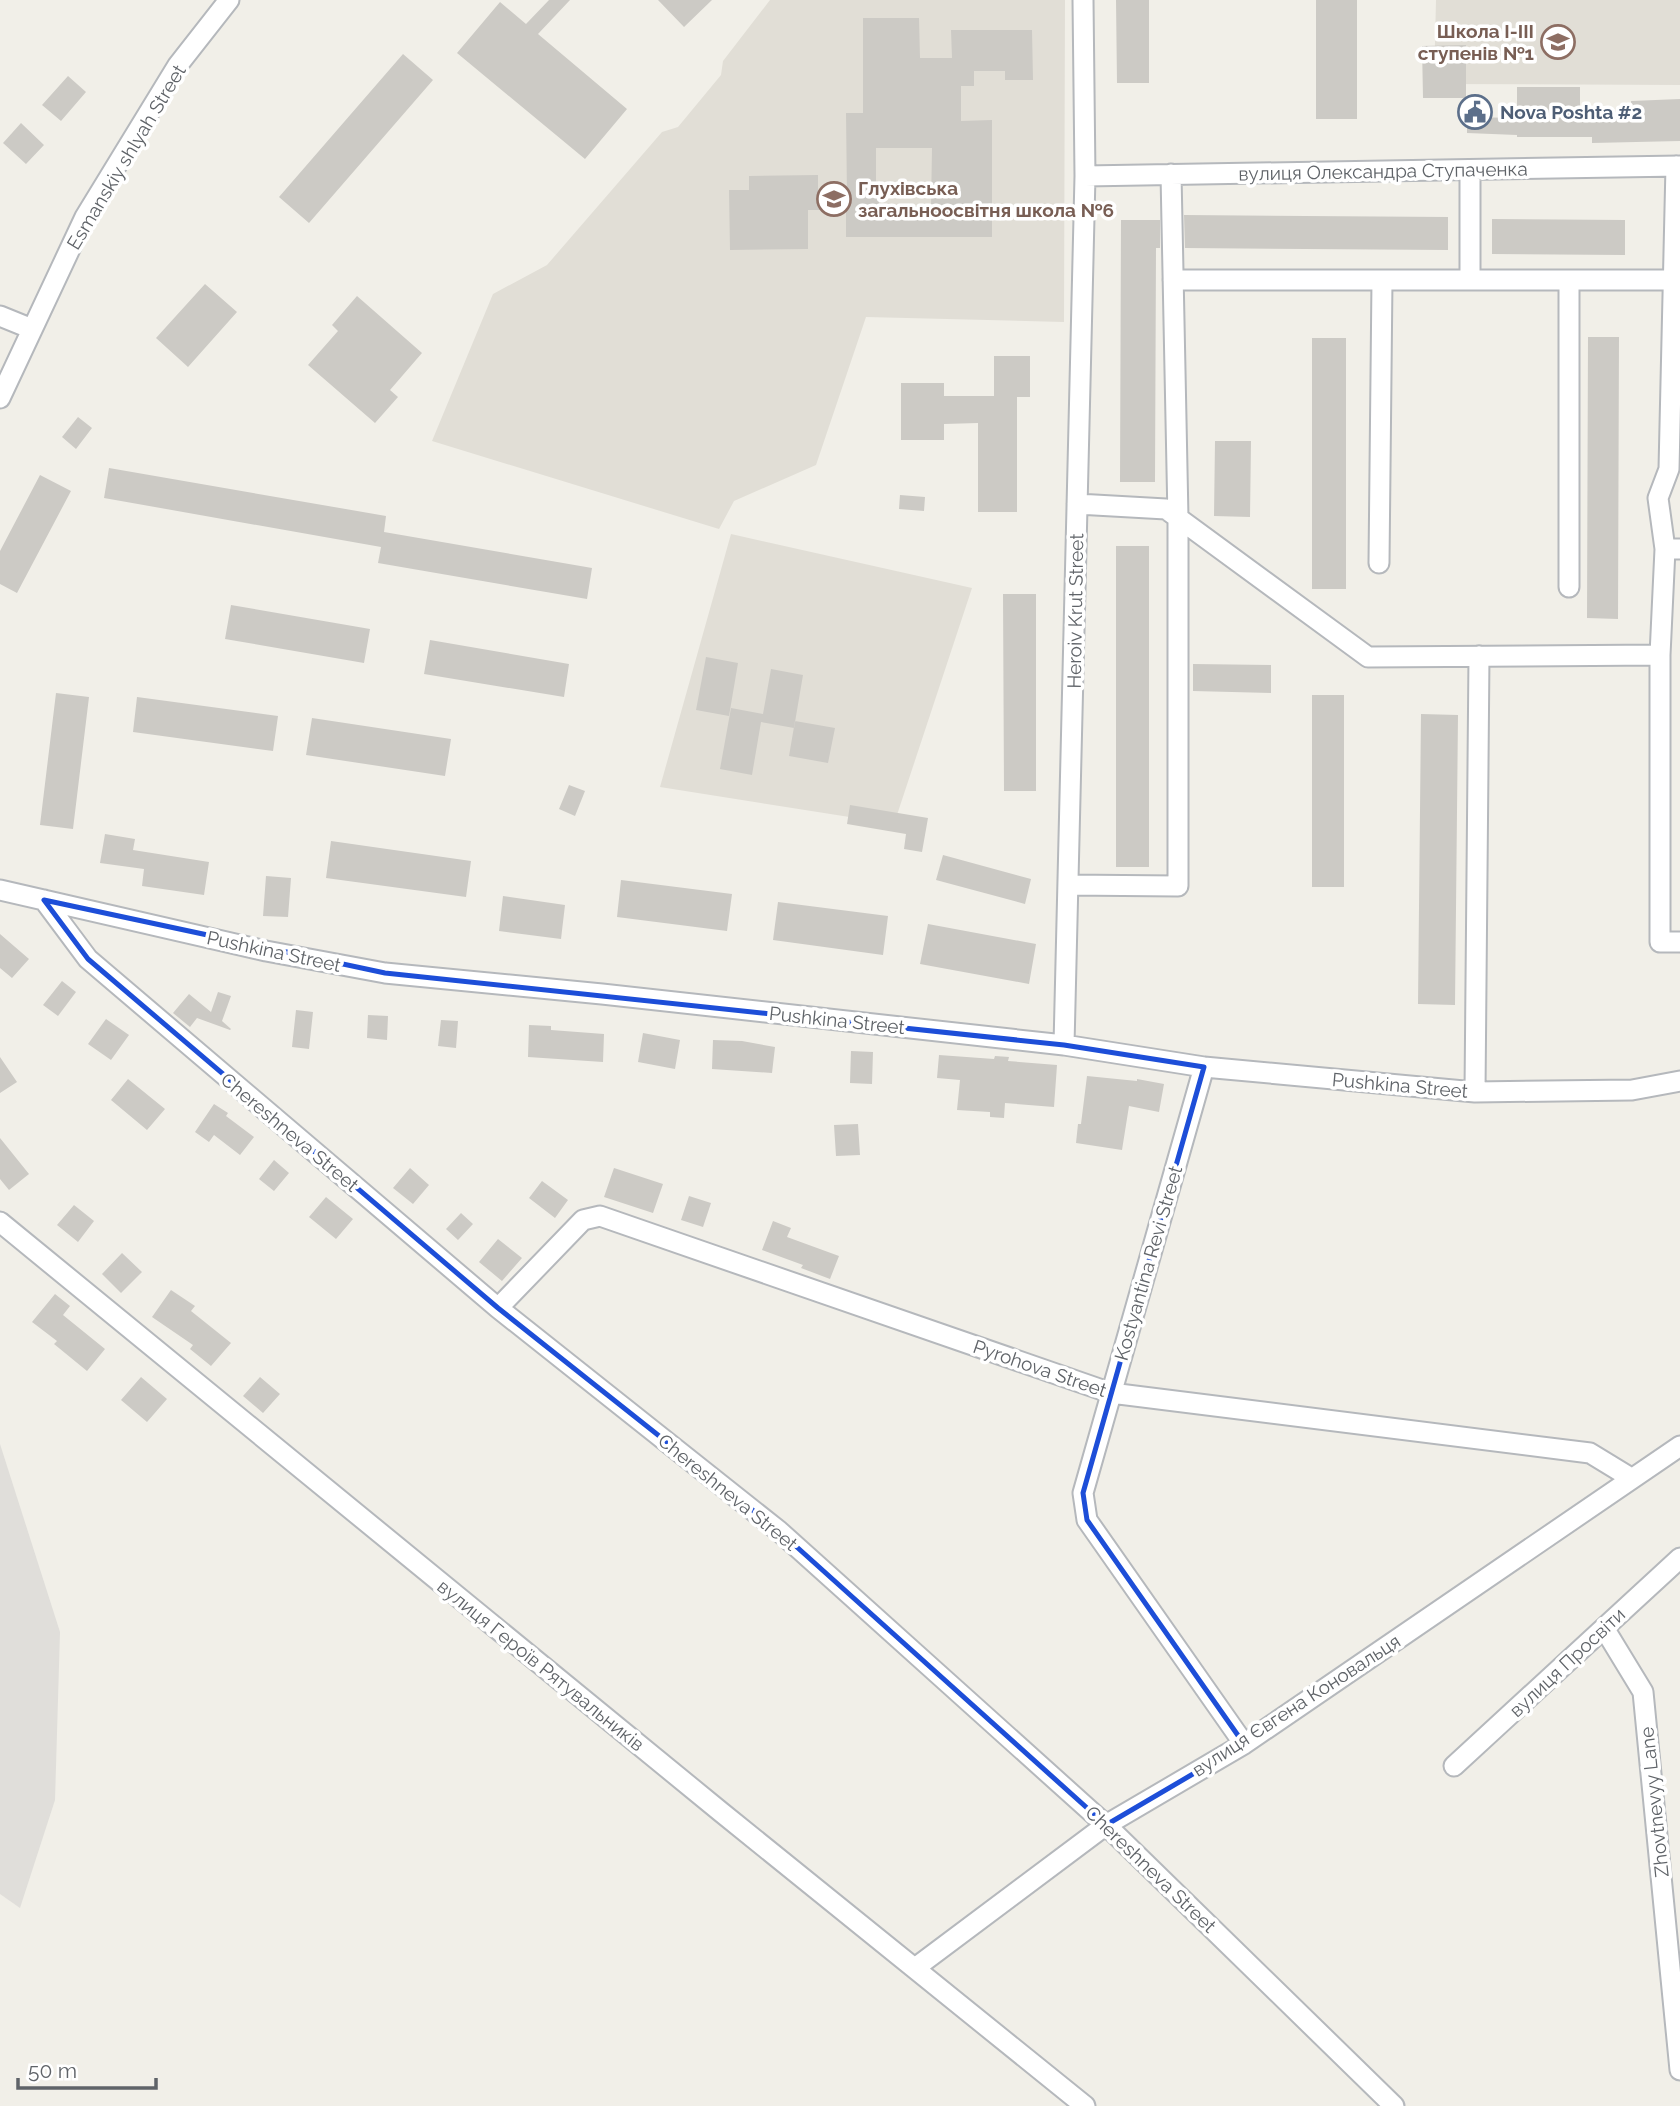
<svg xmlns="http://www.w3.org/2000/svg" width="1680" height="2106" font-family="Raleway,sans-serif">
	<style>
		.industrial { fill: #e0deda }
		.education { fill: #e1ded6 }
		.building { fill: #cccac5; fill-rule: evenodd }
		.lines { fill: none; stroke-linecap: round; stroke-linejoin: round }
		.minor-casing { stroke: #b5b8bc; stroke-width: 23 }
		.minor { stroke: #fff; stroke-width: 19 }
		.marked { fill: none; stroke: #1d4ed8; stroke-width: 5; stroke-linejoin: round }
		.labels { text-anchor: middle; stroke-width: 7; stroke-linejoin: round; paint-order: stroke }
		.education-label { font-size: 19px; font-weight: bold; fill: #785e54; stroke: #fff; text-anchor: end }
		.service-label { font-size: 19px; font-weight: bold; fill: #4e5e75; stroke: #fff; text-anchor: start }
		.street-label { font-size: 19px; fill: #5f6368; stroke: #fff }
	</style>
	<rect width="100%" height="100%" fill="#f1efe8"/>
	<path class="industrial" d="M0,1444L60,1632L55,1800L20,1908L0,1894Z"/>
	<path class="education" d="M770,0H1065L1064,322L866,317L816,465L734,501L719,529L432,441L493,294L547,265L662,132L678,127L721,75L723,61Z
		M1436,0H1680V85L1434,84Z
		M731,534L972,588L894,824L660,787Z"/>
	<path class="building" d="M549,0H570L538,34L627,109L585,159L457,53L500,2L526,24Z
		M658,0H712L684,27Z
		M1116,0H1149V83H1117Z
		M1316,0H1357V119H1316Z
		M863,18H919L920,58H952L951,30H1032L1033,80H1005V71H974V86H961V121L992,120V237H846V210H808V249L730,250L729,190H749V176L818,175V196H847L846,113H863ZM876,148H932L931,208H879V196H876Z
		M1466,45V98H1423L1422,46Z
		M403,54L433,80L309,223L279,197Z
		M68,76L86,92L61,121L42,105Z
		M1517,87H1580V115L1632,114L1631,101L1680,99V141L1592,143V137H1517V135L1467,133V117L1517,118Z
		M21,123L44,145L26,164L3,143Z
		M1184,215L1448,217V250L1185,248Z
		M1492,219L1625,220V255L1492,254Z
		M1121,220H1160V248H1156L1155,482H1120Z
		M205,284L237,312L188,367L156,338Z
		M357,296L422,353L390,390L398,397L375,423L308,365L338,331L332,325Z
		M1588,337H1619L1618,619L1587,618Z
		M1312,338H1346V589H1312Z
		M994,356H1030V397H1017V512H978V423L944,424V440H901V383H944V396H994Z
		M78,417L92,428L76,449L62,437Z
		M1215,441H1251L1250,517L1214,516Z
		M109,468L386,516L384,532L592,568L587,599L378,563L381,547L104,498Z
		M40,475L71,491L17,593L0,584V551Z
		M900,495L925,497L924,511L899,509Z
		M1116,546H1149V867H1116Z
		M1003,594H1036V791H1004Z
		M231,605L370,629L364,663L225,639Z
		M430,640L569,664L564,697L424,674Z
		M706,657L738,663L729,716L696,710Z
		M1193,664L1271,665V693L1193,691Z
		M771,669L803,675L794,728L761,722L752,775L720,769L731,708L763,714Z
		M56,693L89,697L73,829L40,825Z
		M1312,695H1344V887H1312Z
		M137,697L278,716L273,751L133,732Z
		M1421,714L1458,715L1455,1005L1418,1004Z
		M312,718L451,739L445,776L306,755Z
		M795,721L835,728L828,763L789,756Z
		M569,785L585,791L575,816L559,809Z
		M850,805L928,818L922,852L904,849L906,834L847,824Z
		M105,834L135,839L133,850L209,862L204,895L142,886L144,869L100,863Z
		M331,841L471,861L466,897L326,878Z
		M943,855L1031,879L1025,904L936,880Z
		M266,876L291,878L288,917L263,916Z
		M621,880L732,894L727,931L617,917Z
		M503,896L565,905L561,939L499,931Z
		M778,902L888,916L883,955L773,940Z
		M928,924L1036,944L1029,984L920,964Z
		M0,934L29,959L12,978L0,968Z
		M62,981L76,992L58,1016L43,1005Z
		M218,992L231,996L222,1021L231,1029L230,1030L197,1018L190,1027L173,1013L189,994L211,1012Z
		M296,1010L313,1012L309,1049L292,1047Z
		M368,1015L388,1016L387,1040L367,1038Z
		M106,1019L129,1035L111,1060L88,1044Z
		M441,1020L458,1021L456,1048L438,1046Z
		M529,1025L551,1026V1030L604,1034L603,1062L528,1057Z
		M643,1033L680,1040L675,1069L638,1062Z
		M713,1040L742,1041L775,1047L772,1073L712,1069Z
		M851,1051L873,1052L872,1084L850,1083Z
		M939,1055L994,1059L995,1056L1009,1057L1008,1061L1057,1065L1054,1107L1005,1103L1004,1118L990,1117V1112L957,1110L960,1080L937,1078Z
		M0,1057L17,1082L0,1093Z
		M1087,1076L1137,1081V1079L1164,1084L1159,1112L1129,1106L1122,1150L1076,1143L1078,1124H1081Z
		M128,1079L165,1109L147,1130L111,1100Z
		M214,1104L228,1113L226,1116L254,1137L240,1155L214,1135L209,1142L195,1132Z
		M858,1124L860,1155L836,1156L834,1125Z
		M0,1138L29,1174L9,1190L0,1179Z
		M274,1160L289,1173L274,1191L259,1179Z
		M410,1168L429,1185L413,1204L393,1188Z
		M614,1168L663,1184L653,1213L604,1197Z
		M542,1181L568,1200L555,1218L529,1198Z
		M689,1196L711,1203L703,1227L681,1220Z
		M326,1197L353,1219L336,1239L309,1217Z
		M74,1205L94,1221L78,1242L57,1225Z
		M461,1213L473,1224L458,1240L446,1229Z
		M773,1221L791,1228L787,1237L839,1256L830,1279L801,1268L803,1265L762,1250Z
		M498,1239L522,1258L502,1281L479,1262Z
		M122,1253L142,1272L121,1293L102,1274Z
		M171,1290L195,1306L191,1311L231,1343L211,1366L190,1349L193,1345L152,1317Z
		M55,1294L70,1306L63,1315L105,1349L87,1371L54,1344L57,1341L32,1322Z
		M141,1377L167,1399L147,1422L121,1400Z
		M260,1377L280,1394L263,1413L243,1396Z"/>
	<g class="lines">
		<g class="minor-casing">
			<path id="minor" d="M1085,176L1680,166
				M1173,280H1673
				M1470,280V170
				M0,316L32,329
				M0,398L85,217L178,65L229,0
				M1077,504L1166,509L1368,657L1660,655L1665,549H1680
				M1665,549L1658,498L1669,469L1676,166
				M1379,563L1382,280
				M1569,587V280
				M1660,655V942H1680
				M1068,885L1178,886V518L1171,174
				M0,890L266,951L385,973L602,994L1064,1045L1204,1067L1475,1092L1632,1090L1680,1081
				M44,900L88,959L498,1308L779,1531L1106,1825L1394,2106
				M1064,1045L1085,176L1083,0
				M1204,1067L1083,1493L1087,1520L1244,1744
				M1475,1092L1479,656
				M0,1222L721,1812L1085,2106
				M498,1308L583,1220L600,1216L1111,1393L1590,1453L1631,1478
				M1604,1628L1643,1692L1680,2070
				M1454,1766L1680,1558
				M915,1968L1106,1825L1244,1744L1680,1446"/>
		</g>
		<use href="#minor" class="minor"/>
	</g>
	<path class="marked" d="M44,900L385,973L1064,1045L1204,1067L1083,1493L1087,1520L1244,1744L1106,1825L779,1531L498,1308L88,959Z"/>
	<defs>
		<g id="school-ring" transform="scale(1.75)"><circle r="9.5" fill="#fff" stroke="#8d6e63" stroke-width="1.5"/><path d="M0-5L7-2L0 1L-7-2ZM-4 1L0 2.5L4 1V4Q0 6-4 4Z" fill="#8d6e63"/></g>
		<g id="civic-ring" transform="scale(1.75)"><circle r="9.5" fill="#fff" stroke="#5c6f8a" stroke-width="1.5"/><path d="M-.6-6.5H3V-4.5H.6V-3L4-1V1h2V6H-6V1h2V-1L-.6-3ZM-1.2 2.5V6h2.4V2.5Z" fill="#5c6f8a"/></g>
	</defs>
	<g fill-rule="evenodd">
		<use href="#school-ring" x="1558" y="42"/>
		<use href="#civic-ring" x="1475" y="112"/>
		<use href="#school-ring" x="834" y="199"/>
	</g>
	<g class="labels">
		<g class="education-label">
			<text x="1534" y="38">Школа І-ІІІ<tspan x="1534" dy="22">ступенів №1</tspan></text>
			<text x="858" y="195" text-anchor="start">Глухівська<tspan x="858" dy="22">загальноосвітня школа №6</tspan></text>
		</g>
		<g class="service-label">
			<text x="1500" y="119">Nova Poshta #2</text>
		</g>
		<g class="street-label">
			<text transform="translate(126 157) rotate(-59)" y="7">Esmanskiy shlyah Street</text>
			<text transform="translate(1383 171) rotate(-1)" y="7">вулиця Олександра Ступаченка</text>
			<text transform="translate(1075 611) rotate(-89)" y="7">Heroiv Krut Street</text>
			<text transform="translate(274 951) rotate(12)" y="7">Pushkina Street</text>
			<text transform="translate(837 1020) rotate(6)" y="7">Pushkina Street</text>
			<text transform="translate(1400 1085) rotate(5)" y="7">Pushkina Street</text>
			<text transform="translate(290 1132) rotate(40)" y="7">Chereshneva Street</text>
			<text transform="translate(1148 1263) rotate(-74)" y="7">Kostyantina Revi Street</text>
			<text transform="translate(1040 1368) rotate(19)" y="7">Pyrohova Street</text>
			<text transform="translate(728 1492) rotate(39)" y="7">Chereshneva Street</text>
			<text transform="translate(1567 1662) rotate(-43)" y="7">вулиця Просвіти</text>
			<text transform="translate(541 1665) rotate(39)" y="7">вулиця Героїв Рятувальників</text>
			<text transform="translate(1296 1705) rotate(-33)" y="7">вулиця Євгена Коновальця</text>
			<text transform="translate(1654 1802) rotate(-96)" y="7">Zhovtnevyy Lane</text>
			<text transform="translate(1151 1869) rotate(44)" y="7">Chereshneva Street</text>
		</g>
	</g>
	<path d="M18 2078v10h138v-10" fill="none" stroke="#5f6368" stroke-width="3.5"/>
	<text x="28" y="2078" font-size="21" fill="#5f6368" stroke="#ffffff" stroke-width="5" paint-order="stroke">50 m</text>
</svg>
